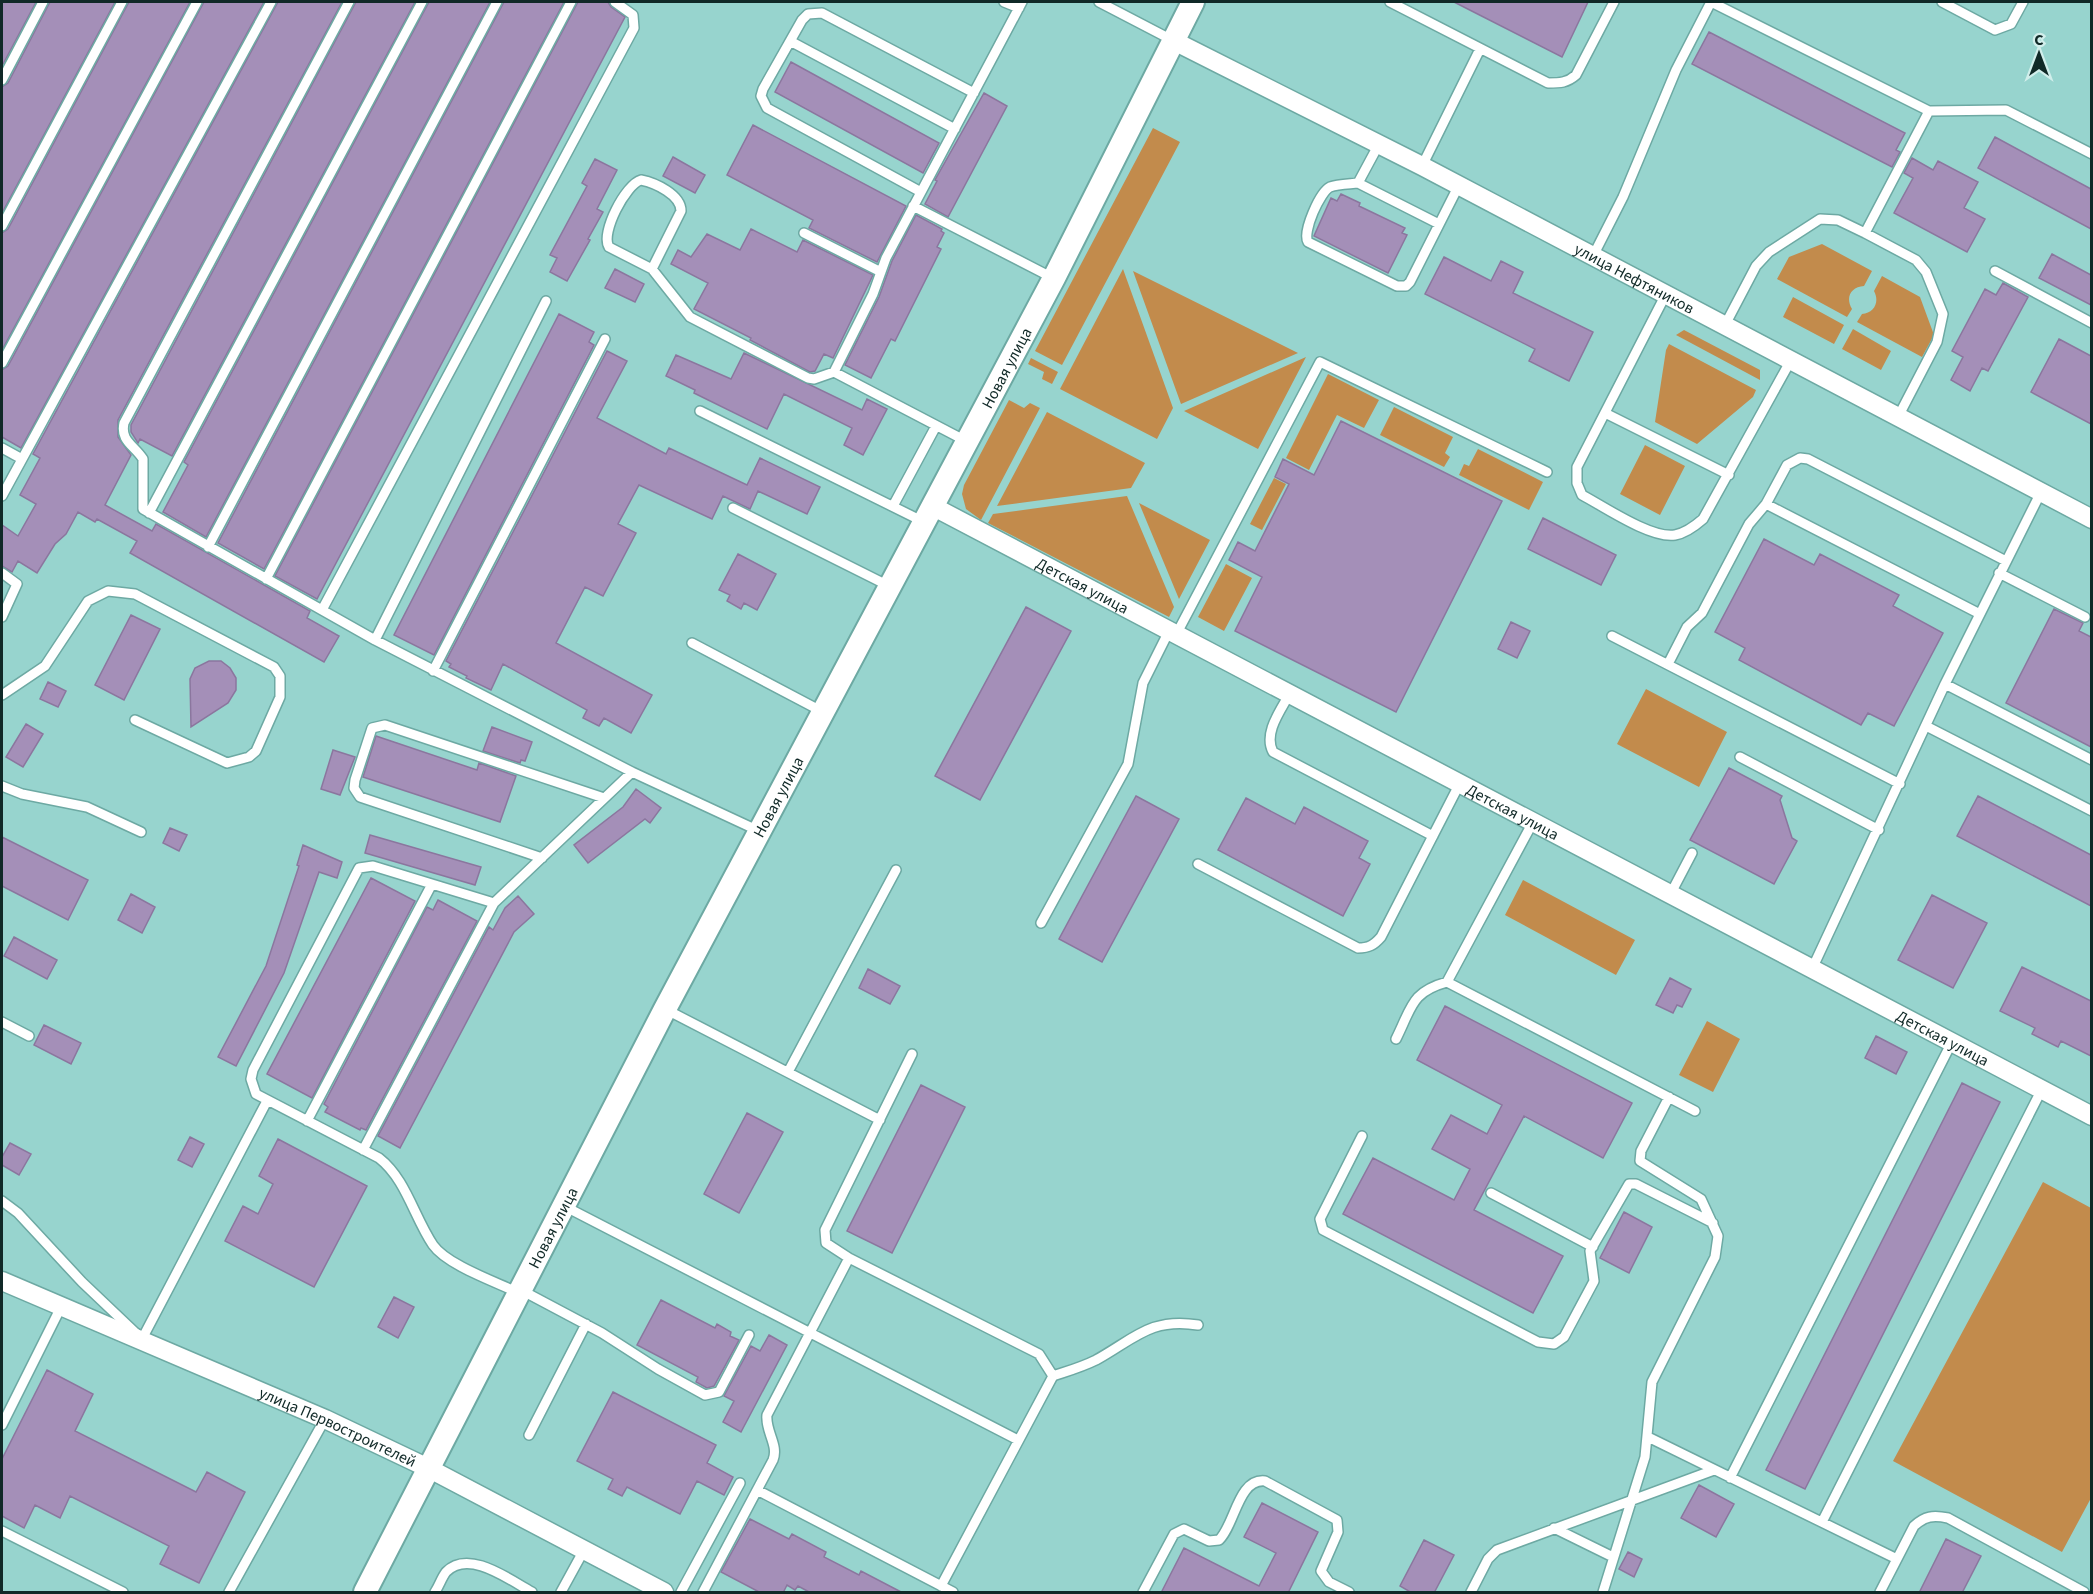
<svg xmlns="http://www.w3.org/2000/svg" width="2093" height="1594" font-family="'Source Sans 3',sans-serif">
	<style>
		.green { fill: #c28b4c }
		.building { fill: #a48fb8; stroke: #8b769e; stroke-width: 1.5 }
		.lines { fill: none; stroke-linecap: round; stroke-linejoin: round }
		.service-casing { stroke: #6da9a3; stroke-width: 12 }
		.minor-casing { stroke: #6da9a3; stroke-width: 21 }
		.tertiary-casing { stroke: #6da9a3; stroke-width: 26 }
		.service { stroke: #fff; stroke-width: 9 }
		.minor { stroke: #fff; stroke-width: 18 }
		.tertiary { stroke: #fff; stroke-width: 22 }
		.labels { text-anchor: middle; stroke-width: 4.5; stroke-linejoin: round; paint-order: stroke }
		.street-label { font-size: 16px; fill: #102927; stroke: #d1eeeb }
	</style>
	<rect width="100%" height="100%" fill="#97d4ce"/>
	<path class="green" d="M1153,128L1180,142L1062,365L1035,351Z
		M1822,244L1872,271L1864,286C1851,287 1845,297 1852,309L1847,317L1777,279L1789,257Z
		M1123,269L1173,408L1157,439L1060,389Z
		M1133,271L1298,353L1181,404Z
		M1882,276L1920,297L1934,335L1922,357L1857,322L1862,314C1874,313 1880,302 1874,291Z
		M1793,297L1844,325L1834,344L1783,317Z
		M1853,329L1891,351L1881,370L1842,349Z
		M1684,330L1760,370V380L1676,335Z
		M1669,344L1756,390L1753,397L1697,444L1655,422L1666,350Z
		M1306,357L1258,449L1184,411Z
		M1031,358L1058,372L1052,384L1042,379L1044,372L1028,364Z
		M1328,374L1379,400L1364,428L1337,415L1309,470L1286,458Z
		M1009,400L1024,408L1030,403L1040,408L981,520L966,509L962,494L964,485Z
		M1394,407L1453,437L1445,453L1450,457L1444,467L1380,435Z
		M1047,412L1145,463L1131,488L997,506Z
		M1645,445L1685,466L1660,515L1620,494Z
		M1478,449L1543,482L1529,510L1459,475L1464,464L1469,466Z
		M1274,478L1286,484L1262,530L1250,524Z
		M1127,496L1174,607L1169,617L988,523L993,514Z
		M1139,503L1210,540L1179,599Z
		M1226,564L1252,578L1224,631L1198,617Z
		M1646,689L1727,732L1699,787L1617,744Z
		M1523,880L1635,940L1616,975L1505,915Z
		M1707,1021L1740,1039L1713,1092L1679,1075Z
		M2043,1182L2091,1208V1498L2062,1552L1893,1461Z"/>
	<path class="building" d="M2,2H36L2,66Z
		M50,2H115L2,213V87L8,83Z
		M129,2H190L2,350V233L8,229Z
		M204,2H264L21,448L2,437V370L8,366Z
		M278,2H342L118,420V437L131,455L105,505L152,531L156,524L310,611L307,618L339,636L324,662L130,553L137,541L97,519L95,522L78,512L66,534L55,544L37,573L18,561L12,572L2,566V525L18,536L36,504L20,495L40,458L33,454Z
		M356,2H415L172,456L140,439L138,443L131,432V425Z
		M429,2H490L206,537L163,512L188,465L184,462Z
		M504,2H564L264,569L218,543Z
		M578,2H608L611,7L625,17L317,599L275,576Z
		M1454,2H1588L1562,57Z
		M1709,32L1905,133L1896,150L1900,152L1892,167L1692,64Z
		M791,62L939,143L923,173L775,92Z
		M984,93L1007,106L948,217L925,204L937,181L935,180Z
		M753,125L906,206L877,262L809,228L813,220L727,175Z
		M1995,137L2091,189V229L1978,168Z
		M673,157L705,175L695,193L663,176Z
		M1912,158L1933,170L1938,161L1978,182L1964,208L1985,219L1967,252L1894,213L1913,178L1904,173Z
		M595,159L617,170L597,209L603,212L588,239L590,240L567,281L550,272L557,258L550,255L587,186L582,183Z
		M1341,194L1360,203L1359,206L1405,228L1402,233L1407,235L1388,273L1314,236L1331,198L1337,201Z
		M916,215L942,229L941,231L944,233L937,247L941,249L895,341L891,339L871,378L845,365L879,297L892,261Z
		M751,229L797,252L803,240L873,275L833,358L824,354L815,371L810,372L750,340L751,338L694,309L708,283L671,264L678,250L691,257L707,234L740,250Z
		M2052,254L2091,275V305L2039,278Z
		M1444,257L1491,281L1501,261L1523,272L1513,293L1593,332L1569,381L1529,361L1535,349L1425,294Z
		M615,269L644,284L635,302L605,288Z
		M2003,283L2028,297L1988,371L1982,368L1970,391L1951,380L1963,357L1952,351L1985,289L1996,295Z
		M559,314L594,332L589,342L594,345L434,655L394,635Z
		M2059,339L2091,356V424L2031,392Z
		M607,351L627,361L597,418L666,454L669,448L747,485L760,458L820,487L807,514L758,491L750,509L723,496L712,519L639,485L618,524L636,533L603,596L585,587L556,643L652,695L631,733L604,718L599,726L583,718L587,710L503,664L491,690L466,678L467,676L449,667L451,664L446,661Z
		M744,353L862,410L867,399L887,409L863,455L844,445L852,428L784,394L767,429L694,393L695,390L666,376L676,355L731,379Z
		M1341,421L1502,501L1396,712L1235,631L1262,577L1229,560L1238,542L1255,551L1289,484L1275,477L1283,459L1314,475Z
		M1543,518L1616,555L1601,585L1528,549Z
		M1764,539L1814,565L1820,554L1899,595L1893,606L1943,633L1894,726L1868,713L1861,725L1739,660L1745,648L1715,632Z
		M738,554L776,574L757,610L744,603L741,609L727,601L730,595L719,590Z
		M1026,607L1071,631L980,800L935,776Z
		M2054,609L2083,623L2079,631L2091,637V747L2006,703Z
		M131,615L160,629L124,700L95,685Z
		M1511,622L1530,631L1517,658L1498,649Z
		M209,661H221L230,668L236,678V690L228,703L191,727L190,679L195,668Z
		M48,682L66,691L58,707L40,699Z
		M26,724L43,734L23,767L6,757Z
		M492,727L532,742L525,761L521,760L520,763L483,751Z
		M376,736L477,770L479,763L516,776L500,822L363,777Z
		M333,750L355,757L340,795L321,789Z
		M1729,768L1782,796L1780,800L1792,838L1797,841L1774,884L1690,840Z
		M636,789L661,808L650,823L645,819L588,863L574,845L623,807Z
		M1136,796L1179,819L1102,962L1059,939Z
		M1978,796L2091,855V906L1957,836Z
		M1246,798L1295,824L1304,807L1368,841L1359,858L1370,864L1343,916L1218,850Z
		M170,828L187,835L179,851L163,843Z
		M370,835L481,867L475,885L365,853Z
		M2,837L88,880L68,920L2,886Z
		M303,845L342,862L337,878L319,872L284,973L236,1066L218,1057L266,966L299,866L297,865Z
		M371,878L415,901L312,1098L267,1074Z
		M131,894L155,907L142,933L118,920Z
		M1932,895L1987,923L1953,988L1898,960Z
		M518,896L534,914L514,932L400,1148L378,1136L489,927L493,930L505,908Z
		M438,900L477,921L366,1130L361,1128L360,1130L325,1112L328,1107L324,1104L427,907L433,910Z
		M14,937L57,960L47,979L4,956Z
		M2022,967L2091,1001V1056L2061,1041L2058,1047L2032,1034L2035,1028L2000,1011Z
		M868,969L900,986L890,1004L859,988Z
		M1670,978L1691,989L1682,1007L1677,1005L1673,1013L1656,1005Z
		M1445,1006L1632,1103L1603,1158L1524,1116L1474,1210L1563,1256L1533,1313L1343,1214L1373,1158L1454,1200L1470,1169L1432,1149L1451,1115L1487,1134L1502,1105L1417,1060Z
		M44,1025L81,1043L71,1064L34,1045Z
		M1876,1036L1907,1052L1896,1074L1865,1058Z
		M1962,1083L2000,1102L1805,1489L1766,1470Z
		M921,1085L965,1107L892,1253L847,1231Z
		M747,1113L783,1132L739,1213L704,1194Z
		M190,1137L204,1144L192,1167L178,1160Z
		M278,1139L367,1186L314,1287L225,1241L243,1206L258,1214L273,1184L259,1176Z
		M10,1143L31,1154L19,1175L2,1165V1157Z
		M1624,1212L1652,1227L1629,1273L1600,1258Z
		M394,1297L414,1307L398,1338L378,1327Z
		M661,1300L715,1328L717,1324L731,1332L730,1336L739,1340L714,1386L707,1388L696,1382L698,1377L637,1345Z
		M769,1335L787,1345L741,1432L723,1422L734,1401L724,1396L751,1346L760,1351Z
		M47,1370L93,1394L75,1431L196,1492L207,1472L245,1492L199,1583L160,1564L169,1546L70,1496L60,1518L35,1505L24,1528L2,1516V1459Z
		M613,1392L716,1445L707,1463L733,1477L724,1495L697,1481L680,1514L627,1487L622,1496L608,1489L613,1479L577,1461Z
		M1699,1485L1734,1504L1716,1537L1681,1518Z
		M1262,1503L1318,1532L1288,1593H1161L1184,1548L1259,1586L1276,1553L1244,1537Z
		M750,1519L789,1539L792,1534L826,1552L824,1557L859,1575L861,1571L903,1593H811L798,1586L795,1590L787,1585L783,1593H761L721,1572Z
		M1946,1539L1981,1556L1962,1593H1919Z
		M1424,1540L1454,1555L1434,1593H1412L1400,1586Z
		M1628,1552L1642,1559L1634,1577L1619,1569Z"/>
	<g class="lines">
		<g class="service-casing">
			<path id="service" d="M349,2L124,423C120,441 134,445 143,459V509L375,640L632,772
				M1004,2L1019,8
				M1099,2L1174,41
				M1390,2L1548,83C1560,83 1567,83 1576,75L1614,2
				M1711,2L1929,111L2006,110L2092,154
				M1942,2L1995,30L2011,24L2023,2
				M790,41L955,129
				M2,80L43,2
				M1379,144L1358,183C1350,184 1338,184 1330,187C1320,192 1302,232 1308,242L1397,286H1406L1410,282L1459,185
				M1422,166L1480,49
				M1358,183L1439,224
				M921,192L767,108L761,96L763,89L802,20L808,14L822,13L974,93
				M913,206L1053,278
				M2,226L122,2
				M804,233L881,272
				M1865,233L1929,111
				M1593,256L1623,197L1676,70L1711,2
				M652,269L681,211C681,195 656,183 641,180C626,184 600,233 609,247L652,269L690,317L808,378L814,379L834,372L966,441
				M1995,271L2092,323
				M1666,294L1577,467V483L1582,495C1603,506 1651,539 1675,535C1686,533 1695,526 1703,519L1791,360
				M1725,325L1756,266L1769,252L1820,219L1838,220L1865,233L1916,260L1926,272L1943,314L1937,342L1898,417
				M2,363L197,2
				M834,372L873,294L886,258L1022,2
				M700,411L924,522
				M1605,413L1729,475
				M2,448L22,459
				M2,496L271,2
				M1766,504L1980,614
				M893,506L936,426
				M733,508L889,586
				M149,513L422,2
				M208,547L497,2
				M2,573L17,584L2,617
				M1999,573L2085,617
				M266,579L571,2
				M322,610L634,28L633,15L615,2
				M1177,633L1320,362L1547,472
				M1612,636L1900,784
				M375,640L546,301
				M692,643L823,712
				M1668,664L1687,627L1702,613L1749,524L1766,504L1787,465L1800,458L1808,459L2006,561
				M433,671L605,339
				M1945,684L2092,760
				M1290,693C1281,710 1263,733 1273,752L1433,836
				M2,695L45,666L88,601L108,591L135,594L274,667L280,676V697L256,751L249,757L227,763L135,720
				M1926,726L2092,811
				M1740,757L1879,830
				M2,786L22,794L87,807L141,832
				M542,858L360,797L354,788L355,780L372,728L385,725L604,798
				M1198,864L1358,948C1369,948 1374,945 1381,937L1460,783
				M1670,895L1692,853
				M494,903L373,866L359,868L253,1070L251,1079L256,1094L379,1158C406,1179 414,1217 433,1245C447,1265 496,1282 519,1293
				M1041,923L1128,764L1143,683L1170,629
				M1812,969L1945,684L2041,492
				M1447,982L1533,822
				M665,1009L880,1120
				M2,1022L29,1036
				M1396,1039C1412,1007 1411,992 1447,982L1695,1111
				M912,1054L825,1230L826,1243L849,1258L1039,1354L1053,1376
				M788,1072L896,870
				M307,1121L432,884
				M1362,1136L1320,1219L1323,1230L1538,1342L1554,1344L1564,1337L1594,1281L1590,1251L1629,1184H1636L1713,1223
				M363,1150L494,903L632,772L759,831
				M1491,1193L1593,1247
				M2,1201L18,1213L82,1282L142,1339L267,1101
				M564,1206L1018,1440
				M521,1290L602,1333L658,1369L705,1395L719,1392L749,1335
				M2,1425L62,1305
				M529,1435L586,1324
				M1648,1437L1897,1559
				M1730,1478L1952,1042
				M757,1490L953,1592
				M1822,1522L2042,1089
				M1554,1528L1613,1557
				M2,1531L123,1592
				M941,1586L1053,1376C1068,1371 1082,1367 1096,1360C1134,1339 1151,1317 1198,1325
				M229,1592L325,1419
				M435,1592C439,1586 442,1577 446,1572C469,1548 511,1581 532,1592
				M561,1592L584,1550
				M681,1592L740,1483
				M703,1592L773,1460C779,1445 765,1431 767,1415L849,1258
				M1143,1592L1174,1534L1184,1529L1209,1541L1219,1540C1235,1525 1238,1478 1265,1481L1337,1520L1338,1532L1321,1571L1329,1582L1349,1592
				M1471,1592L1488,1559L1497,1550L1714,1470
				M1603,1592L1645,1457L1652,1382L1715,1257L1718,1236L1701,1199L1640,1161L1641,1151L1669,1097
				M1880,1592L1914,1526C1925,1516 1933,1515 1948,1518L2084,1592"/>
		</g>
		<g class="minor-casing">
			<g id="minor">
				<path id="s1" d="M1174,41L1422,166L2092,519"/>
				<path id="s2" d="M934,507L2092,1116"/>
				<path id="s3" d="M2,1281L325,1419L428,1468L664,1592"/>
			</g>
		</g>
		<g class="tertiary-casing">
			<g id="tertiary">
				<path id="s4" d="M365,1592L665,1009L1054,278L1193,2"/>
			</g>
		</g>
		<use href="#service" class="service"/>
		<use href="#minor" class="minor"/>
		<use href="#tertiary" class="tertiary"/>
	</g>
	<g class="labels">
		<g class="street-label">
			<text dy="6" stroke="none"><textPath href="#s1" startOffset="518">улица Нефтяников</textPath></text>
			<text dy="6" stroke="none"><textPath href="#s4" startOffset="1382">Новая улица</textPath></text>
			<text dy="6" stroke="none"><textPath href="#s2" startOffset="168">Детская улица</textPath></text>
			<text dy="6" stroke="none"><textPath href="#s4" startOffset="896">Новая улица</textPath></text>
			<text dy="6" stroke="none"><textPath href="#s2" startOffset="654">Детская улица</textPath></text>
			<text dy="6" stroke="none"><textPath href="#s2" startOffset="1140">Детская улица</textPath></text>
			<text dy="6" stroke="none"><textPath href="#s4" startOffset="410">Новая улица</textPath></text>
			<text dy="6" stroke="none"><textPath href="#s3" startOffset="366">улица Первостроителей</textPath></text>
		</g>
	</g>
	<rect width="2093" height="1594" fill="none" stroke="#102927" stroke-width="6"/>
	<g transform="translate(2039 54)" stroke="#d1eeeb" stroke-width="4.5" paint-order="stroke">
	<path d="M0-4.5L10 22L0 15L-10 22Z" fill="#102927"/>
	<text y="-9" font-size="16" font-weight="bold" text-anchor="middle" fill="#102927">С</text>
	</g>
</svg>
